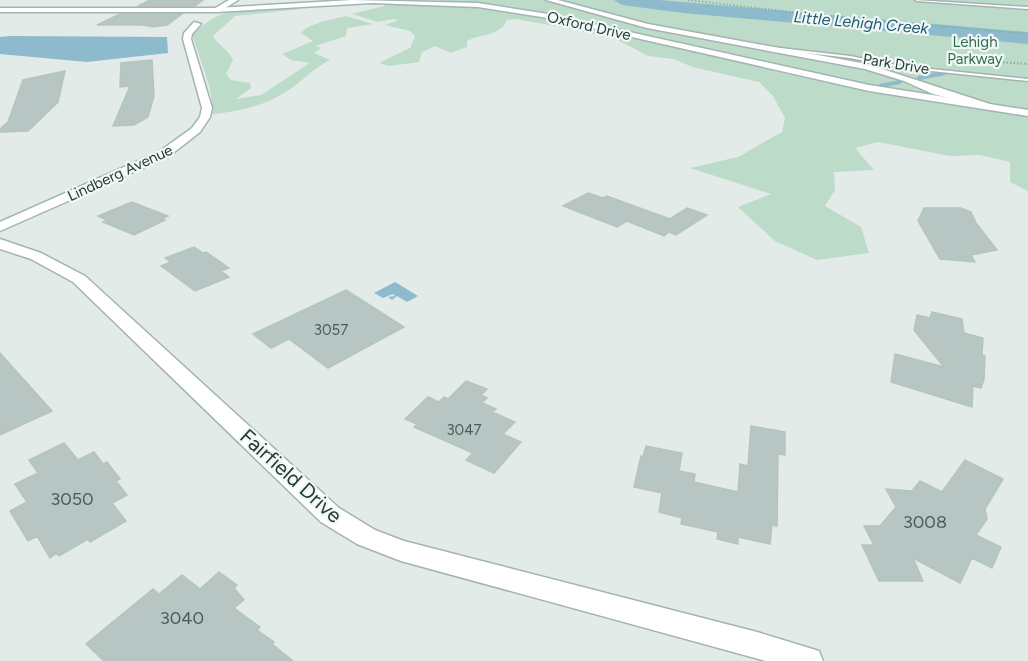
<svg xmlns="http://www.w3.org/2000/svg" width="1028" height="661" font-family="Figtree,sans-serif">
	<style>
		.green { fill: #bcdbc9 }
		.water { fill: #8dbacd }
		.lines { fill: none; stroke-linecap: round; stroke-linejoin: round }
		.stream { stroke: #8dbacd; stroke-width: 4 }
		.river { fill: #8dbacd; fill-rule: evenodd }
		.building { fill: #b7c6c2; stroke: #b5c4c0; stroke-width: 1.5 }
		.lane-casing { stroke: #a5b3b0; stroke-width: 3 }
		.street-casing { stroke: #a5b3b0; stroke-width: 3 }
		.secondary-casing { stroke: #a1b6b2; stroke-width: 3 }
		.path-far1 { stroke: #84ada6; stroke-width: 1.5; stroke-dasharray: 1.5 2; stroke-linecap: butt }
		.path { stroke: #84ada6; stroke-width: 2; stroke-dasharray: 1.5 2; stroke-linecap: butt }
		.lane { fill: #fff; fill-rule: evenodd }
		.street { fill: #fff; fill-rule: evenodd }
		.secondary { fill: #fff; fill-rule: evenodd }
		.labels { text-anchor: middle; stroke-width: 4.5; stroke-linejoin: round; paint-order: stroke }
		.far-street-label { font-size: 15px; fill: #233b38; stroke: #f2f8f6 }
		.far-park-label { font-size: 15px; fill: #306f52; stroke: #f2f8f6 }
		.number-label { font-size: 15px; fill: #485e5a }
		.far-water-label { font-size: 16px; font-style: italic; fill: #215973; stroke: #f2f8f6 }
		.near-number-label { font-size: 18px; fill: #485e5a }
		.near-street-label { font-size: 21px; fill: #233b38; stroke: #f2f8f6 }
	</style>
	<rect width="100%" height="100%" fill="#e2ebe8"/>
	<path class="green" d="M433,0H1028V110L884,88L482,4Z
		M385,2L436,3L525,14L809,79L1028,117V191L1010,182V162L980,155L950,156L878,142L855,148L874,170L834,172L835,190L825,206L861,227L869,253L817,260L775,241L738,207L771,194L690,168L738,157L782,132L785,118L773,96L759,82L693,67L673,59L648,56L616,39L567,28L515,19L507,20C499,37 482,33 467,41V47L451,53L435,46L422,52L419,62L389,66L379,63L410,48L415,36L410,31L385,25L399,20L393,19L378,22L352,14L384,6Z
		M285,7L302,9L235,16L213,36C219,46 228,49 233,60L226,74L231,80L250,83L251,88L236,99L261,95L310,63L291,60L282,54L313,41L301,33L306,28L321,22L346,16L373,24L347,28L346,36L315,46L321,48L314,53L330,60C312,69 301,83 284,93C263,106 238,112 213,114L210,88L192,34L210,20L228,11Z"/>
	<path class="water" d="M10,36L167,37L168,53L87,62L0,54V37Z
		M395,282L418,296L407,302L397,296L392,300L388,297L395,296L393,294L383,298L374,293Z"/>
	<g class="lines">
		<path class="stream" d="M919,78L945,73
			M880,86L900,82"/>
		<path class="river" d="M614,0H659L1028,32V44L683,13L622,5Z"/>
	</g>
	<path class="building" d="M150,0H203L195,6H138Z
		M120,14H182L167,25L153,27L143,25H97Z
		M152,60L154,96L148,117L134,125L113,126L130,86L120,87L121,63Z
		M65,71L58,102L28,131L0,132V129L8,122L23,80Z
		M588,193L603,198L607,196L670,219L687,208L707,215L676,235L669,232L664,236L627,221L617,227L563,206Z
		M132,202L142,206L168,216L161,219L165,220L134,235L103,222L107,220L98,216Z
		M924,208H961L971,212L976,223L997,250L971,255L975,262L940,259L918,221Z
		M194,247L203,253L206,252L229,268L221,271L229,277L195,291L161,266L171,262L165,258Z
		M346,290L404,327L328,368L289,339L271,348L253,334Z
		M932,312L962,319L964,333L983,338L982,355L985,356L984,379L981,388L973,386L972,407L891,382L895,354L944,367L914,330L917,315L930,318Z
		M0,353L52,411L0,435Z
		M466,381L487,389L481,395L487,398L482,403L496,409L492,412L515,422L503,434L521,442L494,473L466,460L473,453L414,427L417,424L405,419L428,397L439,402L444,397L448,399Z
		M751,426L785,432V455L778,454L777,526L772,525L770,544L738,537V544L717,539L718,532L681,524L682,518L659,512L662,493L634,487L641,456L643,457L646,446L682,453L679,471L695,474L694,482L738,492L740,464L748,466Z
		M64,443L78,460L94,452L103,464L107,462L120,479L116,481L127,495L112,503L126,521L90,542L88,539L59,556L57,553L50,558L37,536L28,541L10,511L27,502L15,484L38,473L29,460Z
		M965,460L1003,479L985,509L987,519L976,535L1001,547L992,568L972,558L960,583L913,558L923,581H879L862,545H874L864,526H880L896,507L886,489L912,491L920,481L942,492Z
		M219,572L237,585L234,588L244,600L234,608L260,627L257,630L274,642L272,644L293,661H104L86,644L153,589L159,594L182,575L200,589Z"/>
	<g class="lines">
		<g class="lane-casing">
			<path id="lane" d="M915,0L1028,7V9L917,1Z
				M771,47L850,56L902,66L1028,79V81L902,68L850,58L773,49Z"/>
		</g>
		<g class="street-casing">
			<path id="street" d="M229,0H238L219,12L212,10Z
				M546,0H558L648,24L867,64L996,106L991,109L933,94L904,81L865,69L647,28Z
				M0,239L41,253L85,276L339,508L375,530L404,541L757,632L819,651L823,661H766L401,561L357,544L321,522L73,282L31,259L0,249Z"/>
		</g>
		<g class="secondary-casing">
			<path id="secondary" d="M352,0L478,3L548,14L869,85L1028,110V116L869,91L548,18L478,7L372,3L216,12H0V8H216Z
				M194,22L201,24L192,34L191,39L212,108L210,117L200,132L168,157L0,231V222L160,151L192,128L200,117L202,108L183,39L184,33Z"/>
		</g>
		<path class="path-far1" d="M688,0L845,18L1028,34"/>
		<path class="path" d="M996,62L1028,64"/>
		<use href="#lane" class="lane"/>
		<use href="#street" class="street"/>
		<use href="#secondary" class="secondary"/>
	</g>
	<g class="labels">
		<g class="far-street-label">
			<text transform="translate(589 26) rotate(13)" y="5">Oxford Drive</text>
			<text transform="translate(896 64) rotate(9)" y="5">Park Drive</text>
			<text transform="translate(120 173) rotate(-25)" y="5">Lindberg Avenue</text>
		</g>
		<g class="far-park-label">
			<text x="975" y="47">Lehigh<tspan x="975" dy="17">Parkway</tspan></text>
		</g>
		<g class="number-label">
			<text x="331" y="335">3057</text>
			<text x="464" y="435">3047</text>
		</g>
		<g class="far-water-label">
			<text transform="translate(861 22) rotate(5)" y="6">Little Lehigh Creek</text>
		</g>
		<g class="near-number-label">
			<text x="72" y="505">3050</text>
			<text x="925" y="528">3008</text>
			<text x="182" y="624">3040</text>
		</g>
		<g class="near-street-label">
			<text transform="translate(291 476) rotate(42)" y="7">Fairfield Drive</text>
		</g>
	</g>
</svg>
